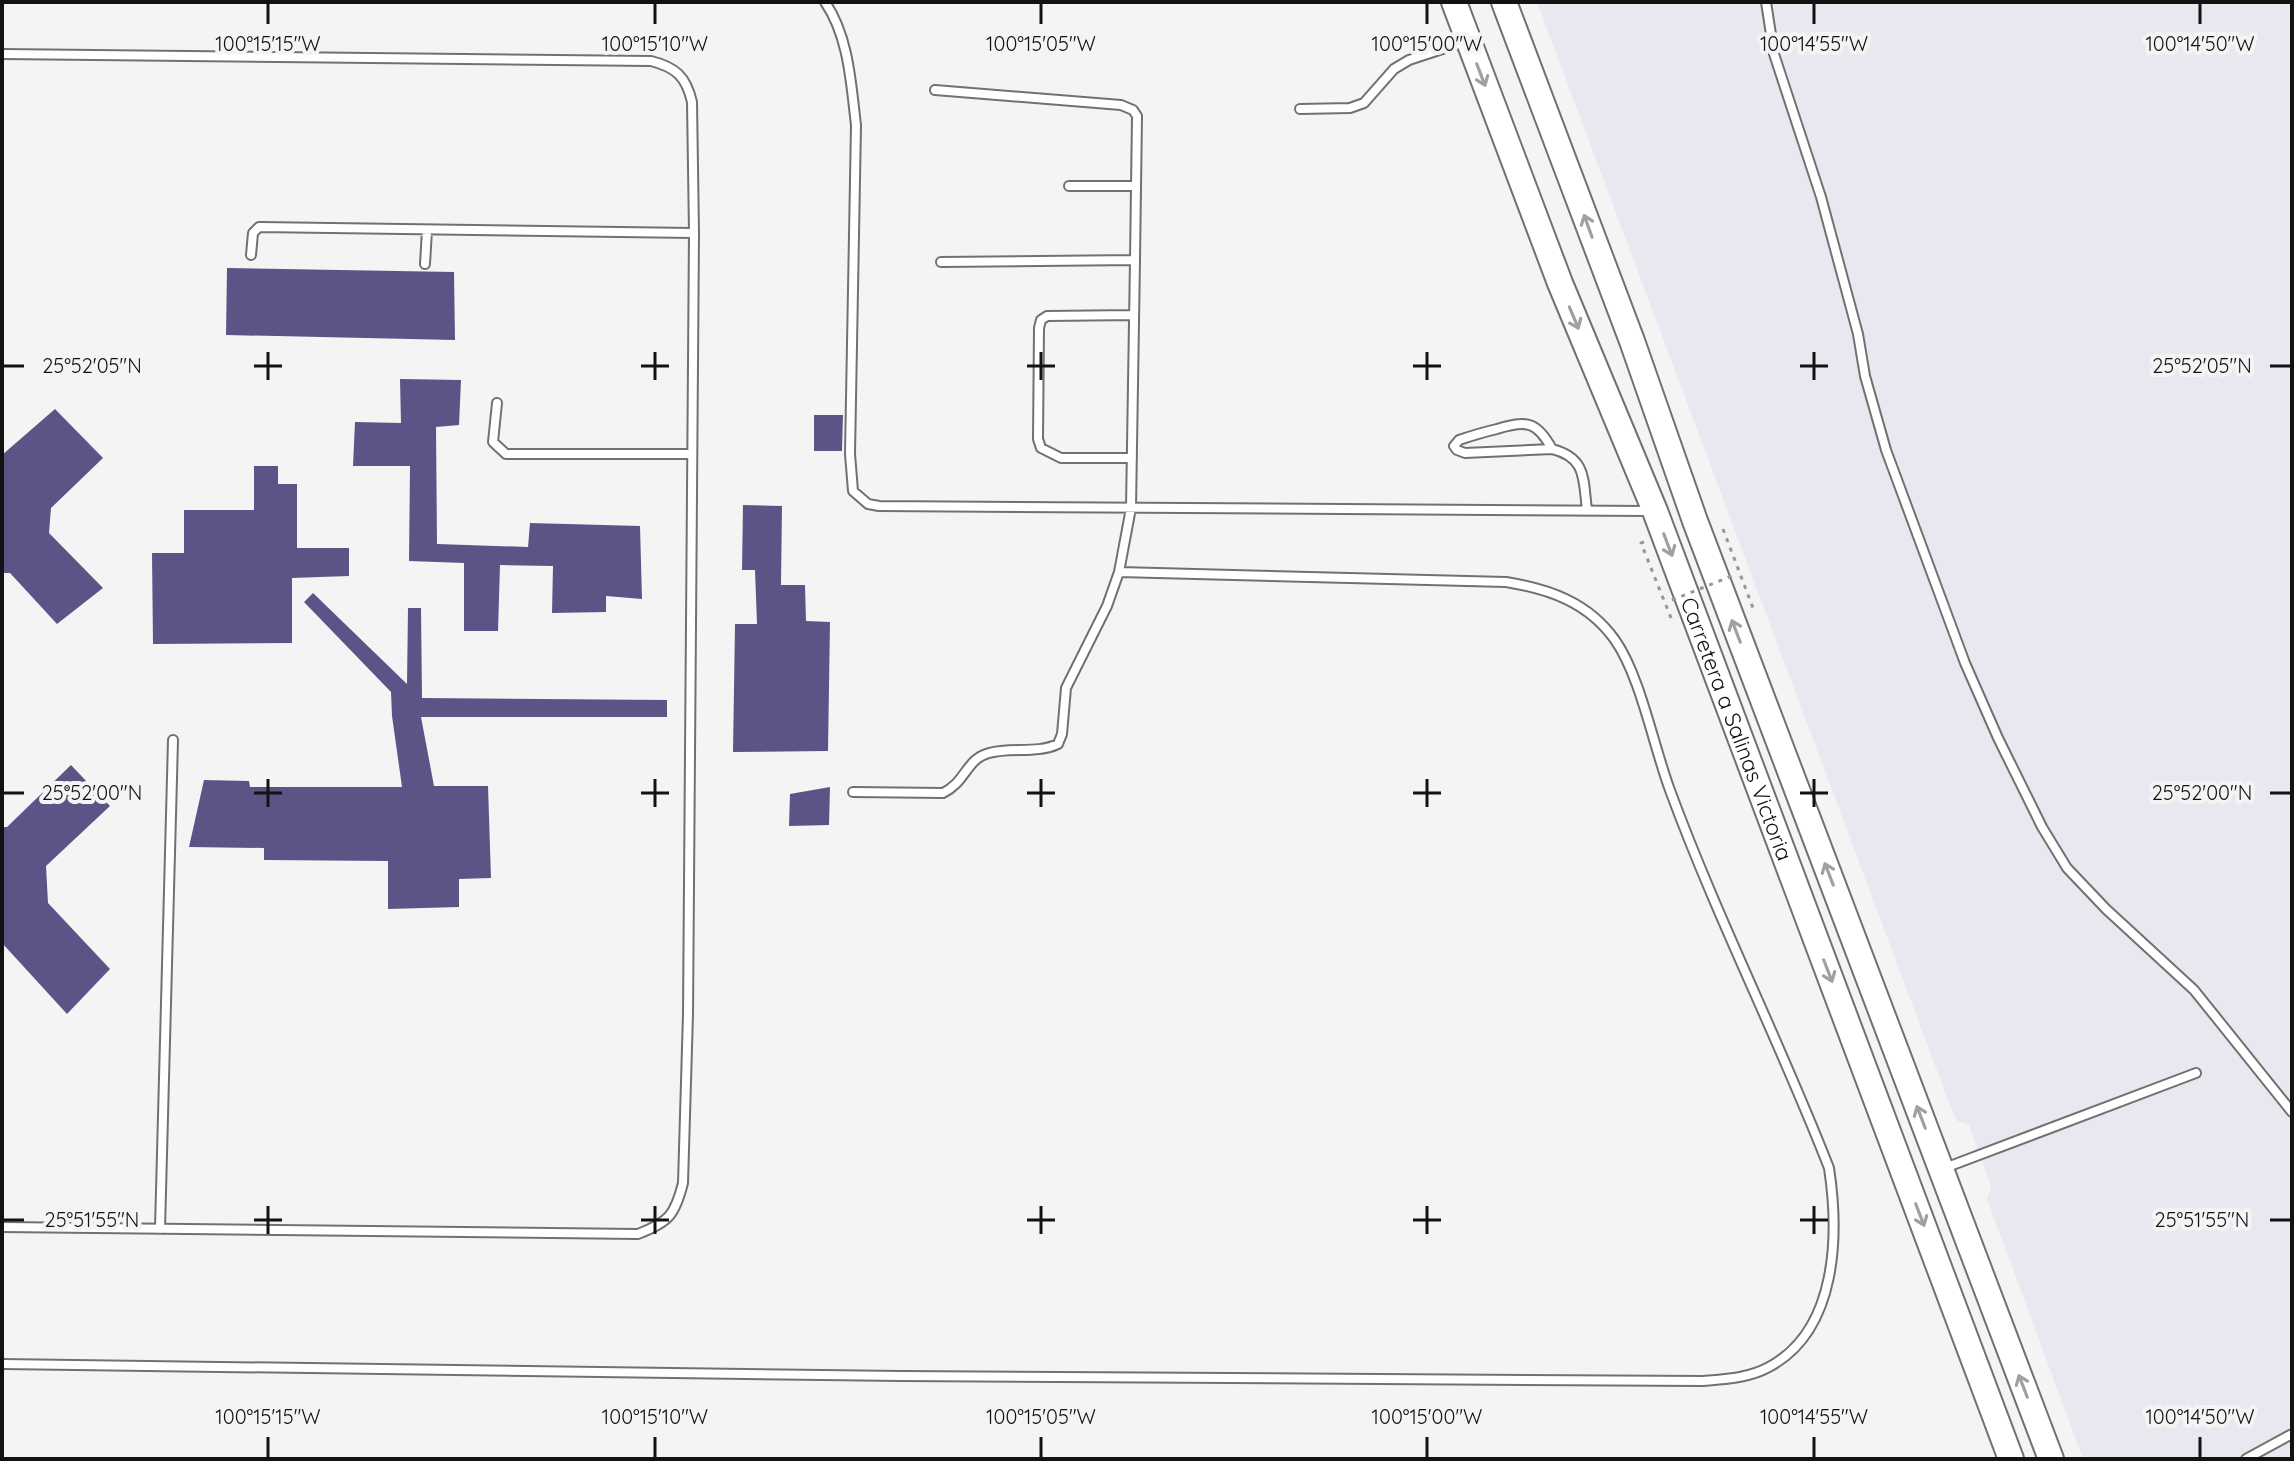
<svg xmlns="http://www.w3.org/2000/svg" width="2294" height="1461" font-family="Quicksand,sans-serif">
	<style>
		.built { fill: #e9e8f1 }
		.building { fill: #5b5587 }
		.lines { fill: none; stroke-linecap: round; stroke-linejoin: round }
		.service-casing { stroke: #717172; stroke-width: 12 }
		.secondary-casing { stroke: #717172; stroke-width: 28 }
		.path { stroke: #979798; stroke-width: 3; stroke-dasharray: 4 6; stroke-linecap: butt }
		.service { stroke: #fff; stroke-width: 8 }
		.secondary { stroke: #fff; stroke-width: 24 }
		.path-bridge { stroke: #979798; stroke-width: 3; stroke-dasharray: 4 6; stroke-linecap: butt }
		.oneway { stroke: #a0a0a1 }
		.ticks { fill: none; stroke: #121213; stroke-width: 3 }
		.labels { text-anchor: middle; stroke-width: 8; stroke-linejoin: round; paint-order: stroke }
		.street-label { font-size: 22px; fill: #121213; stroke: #f4f4f5 }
		.ticks-label { font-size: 20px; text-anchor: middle; fill: #121213; stroke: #f4f4f5; stroke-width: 8; stroke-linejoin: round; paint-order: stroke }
	</style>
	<rect width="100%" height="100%" fill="#f4f4f5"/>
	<path class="built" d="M1537,2H2292V1459H2083L1987,1199L1991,1187L1969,1125L1957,1121L1948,1100Z"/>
	<path class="building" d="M227,268L454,272L455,340L226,335Z
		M400,379L461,380L459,425L436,427L437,544L528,547L530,523L640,526L642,599L606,596V612L552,613L553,566L500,565L498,631H464V563L409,561L410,466H353L355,422L401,423Z
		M55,409L103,458L51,508L49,533L103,588L57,624L10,573H2V455Z
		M814,415H843L842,451H814Z
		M254,466H278V484H297V548H349V576L292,578V643L153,644L152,553H184V510H254Z
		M743,505L782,506L781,585H805L806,621L830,622L828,751L733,752L735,624H757L755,570H742Z
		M313,593L407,684L408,608H421L422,698L667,700V717H421L434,786H488L491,878L459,879V907L388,909V861L264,860V848L189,847L204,780L249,781L250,787H402L392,716L391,692L304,602Z
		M71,765L110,806L46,866L48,903L110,969L67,1014L2,943V827H7Z
		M830,787L829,825L789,826L790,794Z"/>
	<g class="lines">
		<g class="service-casing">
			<path id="service" d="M825,2C849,37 851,84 856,125L850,454L853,491L868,504L879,506L1650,511
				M1766,2L1774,54L1821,197L1858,334L1865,376L1886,450L1965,663L1998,738L2042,827L2067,868L2106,909L2194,990L2292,1112
				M2,54L651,61C675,67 686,76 692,102L694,233L688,1014L683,1183C675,1215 669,1222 638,1234L2,1227
				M935,90L1121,105L1133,110L1137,116L1135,260L941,262
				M1300,109L1350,108L1364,103L1394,69L1409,60L1467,41
				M1069,186H1136
				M251,255L253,233L259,227L694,233
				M425,264L427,230
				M497,403L493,442L506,454H692
				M1552,449C1537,421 1526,420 1497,429C1484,432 1471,436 1459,440L1454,446L1457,450L1465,453L1552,449C1587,458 1583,479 1587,510
				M1132,458H1061L1041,448L1038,439L1039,328L1041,320L1047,316L1134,315
				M853,792L943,793C966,782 966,759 989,753C1012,747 1037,754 1058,744L1062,734L1066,688L1107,606L1119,572L1131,508L1135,260
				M1942,1169L2196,1073
				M160,1229L173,740
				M2,1364L901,1376L1703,1381C1726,1379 1749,1378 1769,1367C1838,1330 1839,1234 1829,1168C1780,1042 1718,920 1671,793C1654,749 1641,677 1615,640C1588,602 1549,589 1506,582L1119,572
				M2246,1459L2292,1434"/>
		</g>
		<g class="secondary-casing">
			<g id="secondary">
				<path id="s1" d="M1454,2L1560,283L1655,511L2011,1459"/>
				<path d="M1504,2L1632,341L1695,521L2051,1459"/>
			</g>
		</g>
		<path class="path" d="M1723,529L1753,608L1749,609
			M1644,542L1641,543L1673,623"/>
		<use href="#service" class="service"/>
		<use href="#secondary" class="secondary"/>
		<path class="path-bridge" d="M1672,600L1737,574"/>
	</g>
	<defs><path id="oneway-shaft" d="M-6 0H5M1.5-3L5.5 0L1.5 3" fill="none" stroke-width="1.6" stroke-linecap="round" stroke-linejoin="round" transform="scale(2)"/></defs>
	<g class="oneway">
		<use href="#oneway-shaft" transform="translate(1481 75) rotate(69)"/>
		<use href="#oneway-shaft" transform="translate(1588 226) rotate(-110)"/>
		<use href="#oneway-shaft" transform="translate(1574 318) rotate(67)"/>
		<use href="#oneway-shaft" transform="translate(1668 545) rotate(69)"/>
		<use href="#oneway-shaft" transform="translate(1736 631) rotate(-111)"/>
		<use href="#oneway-shaft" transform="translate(1829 874) rotate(-111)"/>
		<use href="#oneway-shaft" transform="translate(1828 971) rotate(69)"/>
		<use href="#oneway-shaft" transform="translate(1921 1117) rotate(-111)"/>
		<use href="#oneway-shaft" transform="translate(1920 1215) rotate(69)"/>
		<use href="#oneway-shaft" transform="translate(2023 1386) rotate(-111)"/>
	</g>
	<path class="ticks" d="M268,4V24M655,4V24M1041,4V24M1427,4V24M1814,4V24M2200,4V24M268,352V380M655,352V380M1041,352V380M1427,352V380M1814,352V380M4,366H24M254,366H282M641,366H669M1027,366H1055M1413,366H1441M1800,366H1828M2270,366H2290M268,779V807M655,779V807M1041,779V807M1427,779V807M1814,779V807M4,793H24M254,793H282M641,793H669M1027,793H1055M1413,793H1441M1800,793H1828M2270,793H2290M268,1206V1234M655,1206V1234M1041,1206V1234M1427,1206V1234M1814,1206V1234M4,1220H24M254,1220H282M641,1220H669M1027,1220H1055M1413,1220H1441M1800,1220H1828M2270,1220H2290M268,1437V1457M655,1437V1457M1041,1437V1457M1427,1437V1457M1814,1437V1457M2200,1437V1457"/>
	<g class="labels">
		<g class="street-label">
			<text dy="8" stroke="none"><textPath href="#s1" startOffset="780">Carretera a Salinas Victoria</textPath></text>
		</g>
	</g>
	<g class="ticks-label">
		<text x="268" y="51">100°15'15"W</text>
		<text x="655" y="51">100°15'10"W</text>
		<text x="1041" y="51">100°15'05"W</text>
		<text x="1427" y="51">100°15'00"W</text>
		<text x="1814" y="51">100°14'55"W</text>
		<text x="2200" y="51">100°14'50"W</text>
		<text x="92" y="373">25°52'05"N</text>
		<text x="2202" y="373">25°52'05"N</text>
		<text x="92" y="800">25°52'00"N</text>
		<text x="2202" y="800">25°52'00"N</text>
		<text x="92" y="1227">25°51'55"N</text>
		<text x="2202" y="1227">25°51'55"N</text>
		<text x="268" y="1424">100°15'15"W</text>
		<text x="655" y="1424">100°15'10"W</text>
		<text x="1041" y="1424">100°15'05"W</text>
		<text x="1427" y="1424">100°15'00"W</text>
		<text x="1814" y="1424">100°14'55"W</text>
		<text x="2200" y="1424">100°14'50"W</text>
	</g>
	<rect width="2294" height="1461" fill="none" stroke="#121213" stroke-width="8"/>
</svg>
